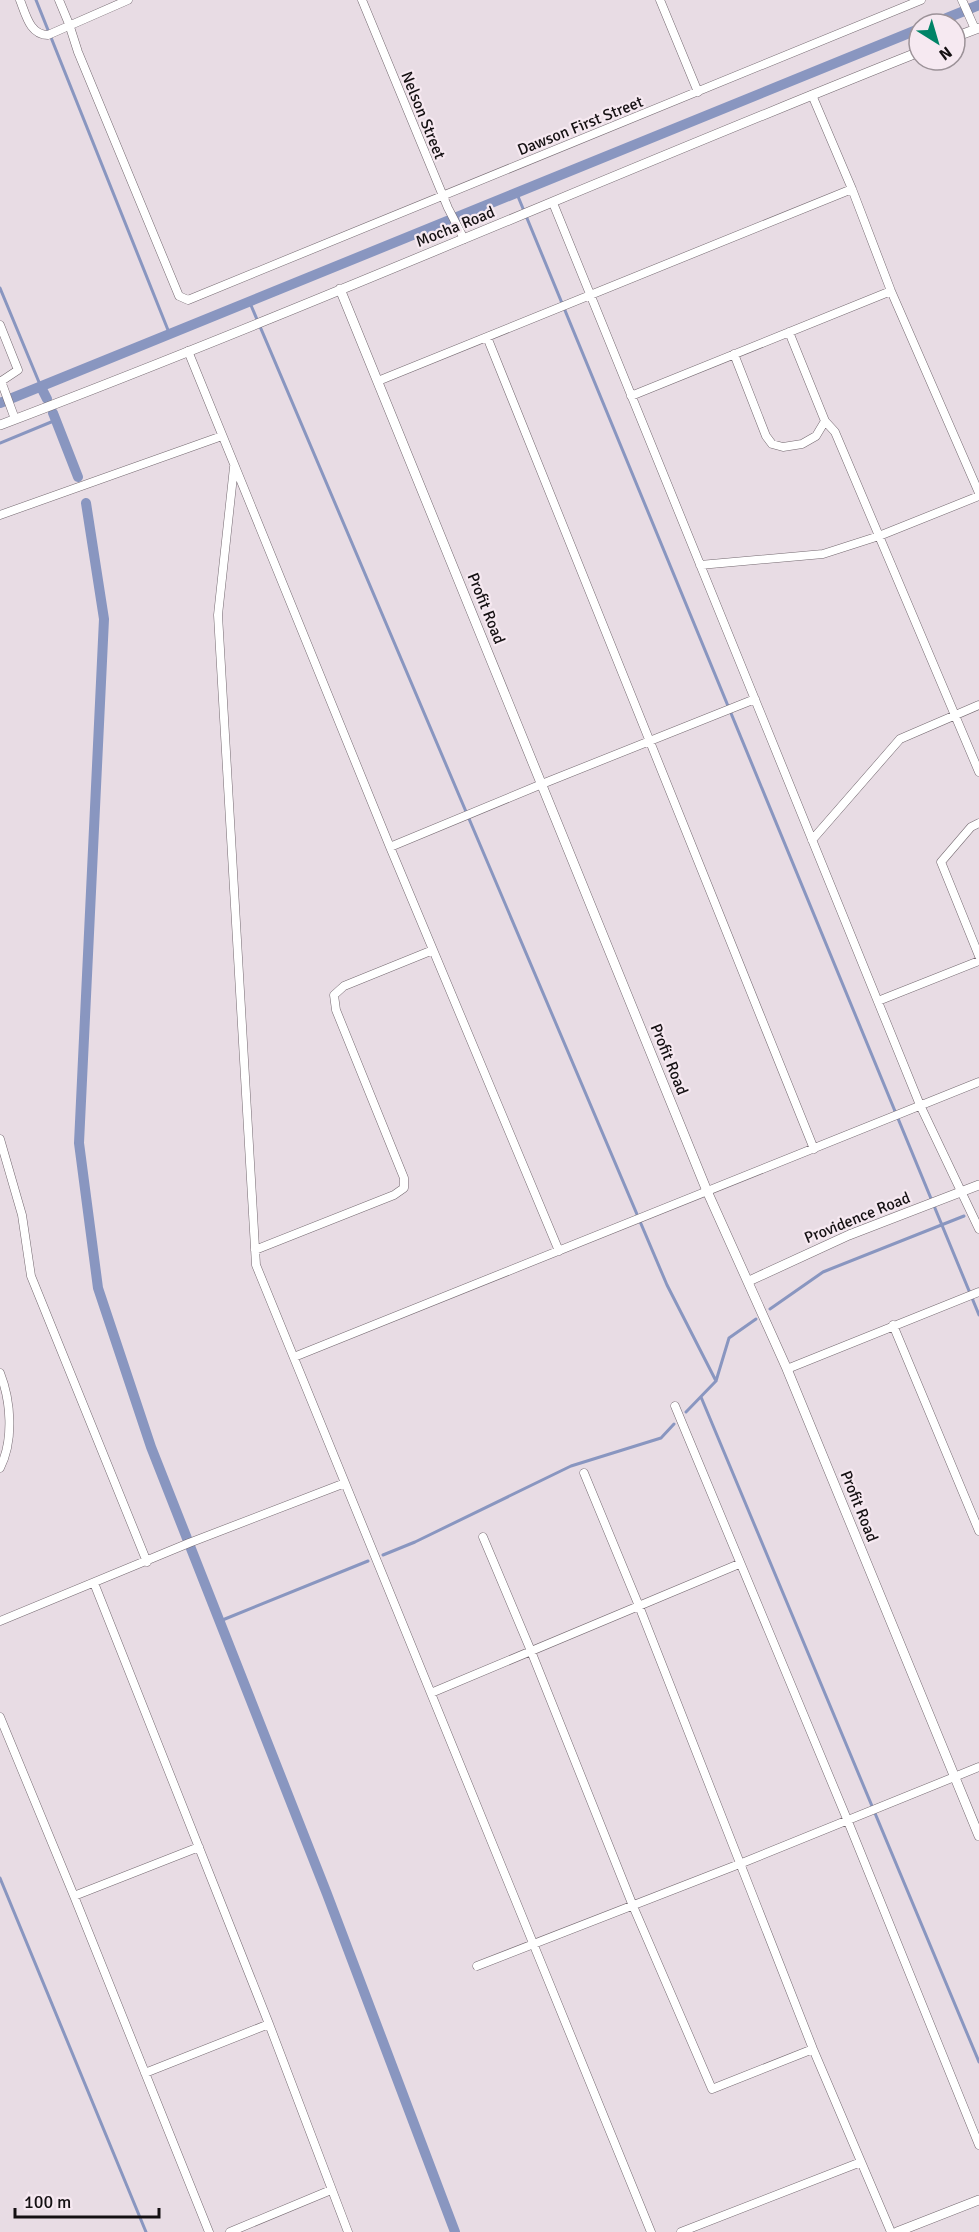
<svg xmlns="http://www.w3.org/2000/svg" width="979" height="2232" font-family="Signika,sans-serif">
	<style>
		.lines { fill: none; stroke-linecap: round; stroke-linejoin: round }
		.stream { stroke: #8996c0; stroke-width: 3 }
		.canal { stroke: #8996c0; stroke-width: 10 }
		.minor-casing { stroke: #746970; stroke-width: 9 }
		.tertiary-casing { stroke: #746970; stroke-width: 10 }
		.minor { stroke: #fff; stroke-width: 8 }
		.tertiary { stroke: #fff; stroke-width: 9 }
		.labels { text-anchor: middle; stroke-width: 4.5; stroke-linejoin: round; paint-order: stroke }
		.street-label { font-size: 16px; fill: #141012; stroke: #f6e9f1 }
	</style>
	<rect width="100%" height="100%" fill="#e8dce4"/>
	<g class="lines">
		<path class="stream" d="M36,0L170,335
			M517,194L979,1315
			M0,288L41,387
			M250,303L667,1285L716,1381
			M0,443L56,420
			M770,1309L823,1272L964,1216
			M701,1397L979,2062
			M686,1412L716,1381L729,1338L756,1319
			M383,1555L415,1542L571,1466L661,1438L674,1424
			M220,1621L368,1561
			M0,1878L146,2232"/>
		<path class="canal" d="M932,24L979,5
			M41,387L47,399
			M0,403L919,29
			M53,413L78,477
			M86,503L104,619L79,1143L98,1288L151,1447L327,1894L455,2232"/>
		<g class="minor-casing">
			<path id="minor" d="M20,0C26,15 30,35 48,35L128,0
				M59,0L69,24L78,52L179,296L188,300L921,0
				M362,0L448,208L464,239
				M660,0L698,92
				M962,0L975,29
				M812,95L852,189L891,291L979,493
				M553,203L920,1105L979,1229
				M0,325L18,370L0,382
				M487,337L814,1149
				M188,351L390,847L559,1251
				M734,354L766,436L772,444L783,447L802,444L816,436L825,421L789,332
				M1,381L15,419
				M378,381L852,189
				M631,396L891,291
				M825,421L835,432L979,772
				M234,467L218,615L256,1265L651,2232
				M0,515L222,436
				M700,565L823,554L879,536L979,496
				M979,823L971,827L941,862L979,956
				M812,840L900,739L979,705
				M390,847L542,784L755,699
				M878,1001L979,961
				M0,1139L22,1215L31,1276L147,1562
				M255,1250L394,1195L404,1188V1178L336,1010L334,995L344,986L433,950
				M893,1325L979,1531
				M294,1357L979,1082
				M787,1369L979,1292
				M0,1373C11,1401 14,1440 0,1468
				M675,1406L847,1819L979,2145
				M584,1473L639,1606L813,2049L891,2232
				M483,1537L531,1651L633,1906L712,2089L813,2049
				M94,1583L269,2024L348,2232
				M0,1621L189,1543L345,1483
				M431,1693L739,1564
				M0,1717L74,1896L209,2232
				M74,1896L199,1847
				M477,1966L742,1863L979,1767
				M145,2073L269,2024
				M230,2232L331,2190
				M681,2232L861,2162"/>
		</g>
		<g class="tertiary-casing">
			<path id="tertiary" d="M955,37L979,28
				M340,289L707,1191L787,1369L979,1836
				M0,425C309,308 612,174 919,52
				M749,1281L849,1235L979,1185
				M897,2232L979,2200"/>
		</g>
		<use href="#minor" class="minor"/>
		<use href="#tertiary" class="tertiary"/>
	</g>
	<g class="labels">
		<g class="street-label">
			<text transform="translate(424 115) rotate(68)" y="6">Nelson Street</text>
			<text transform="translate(580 125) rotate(-22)" y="6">Dawson First Street</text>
			<text transform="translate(455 226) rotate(-22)" y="6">Mocha Road</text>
			<text transform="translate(487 608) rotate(68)" y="6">Profit Road</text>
			<text transform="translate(670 1059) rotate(68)" y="6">Profit Road</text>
			<text transform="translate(857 1217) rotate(-22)" y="6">Providence Road</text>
			<text transform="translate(860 1506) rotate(68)" y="6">Profit Road</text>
		</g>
	</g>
	<g transform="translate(937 42) rotate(143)"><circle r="28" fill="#f6e9f1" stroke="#9c9298" stroke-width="1.5"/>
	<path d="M0-4.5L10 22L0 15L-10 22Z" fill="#008467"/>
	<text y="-9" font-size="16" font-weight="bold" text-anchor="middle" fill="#141012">N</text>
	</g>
	<path d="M15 2208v9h144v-9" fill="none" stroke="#141012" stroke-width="3"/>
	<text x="24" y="2208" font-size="18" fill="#141012" stroke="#f6e9f1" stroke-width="4.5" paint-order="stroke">100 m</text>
</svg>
